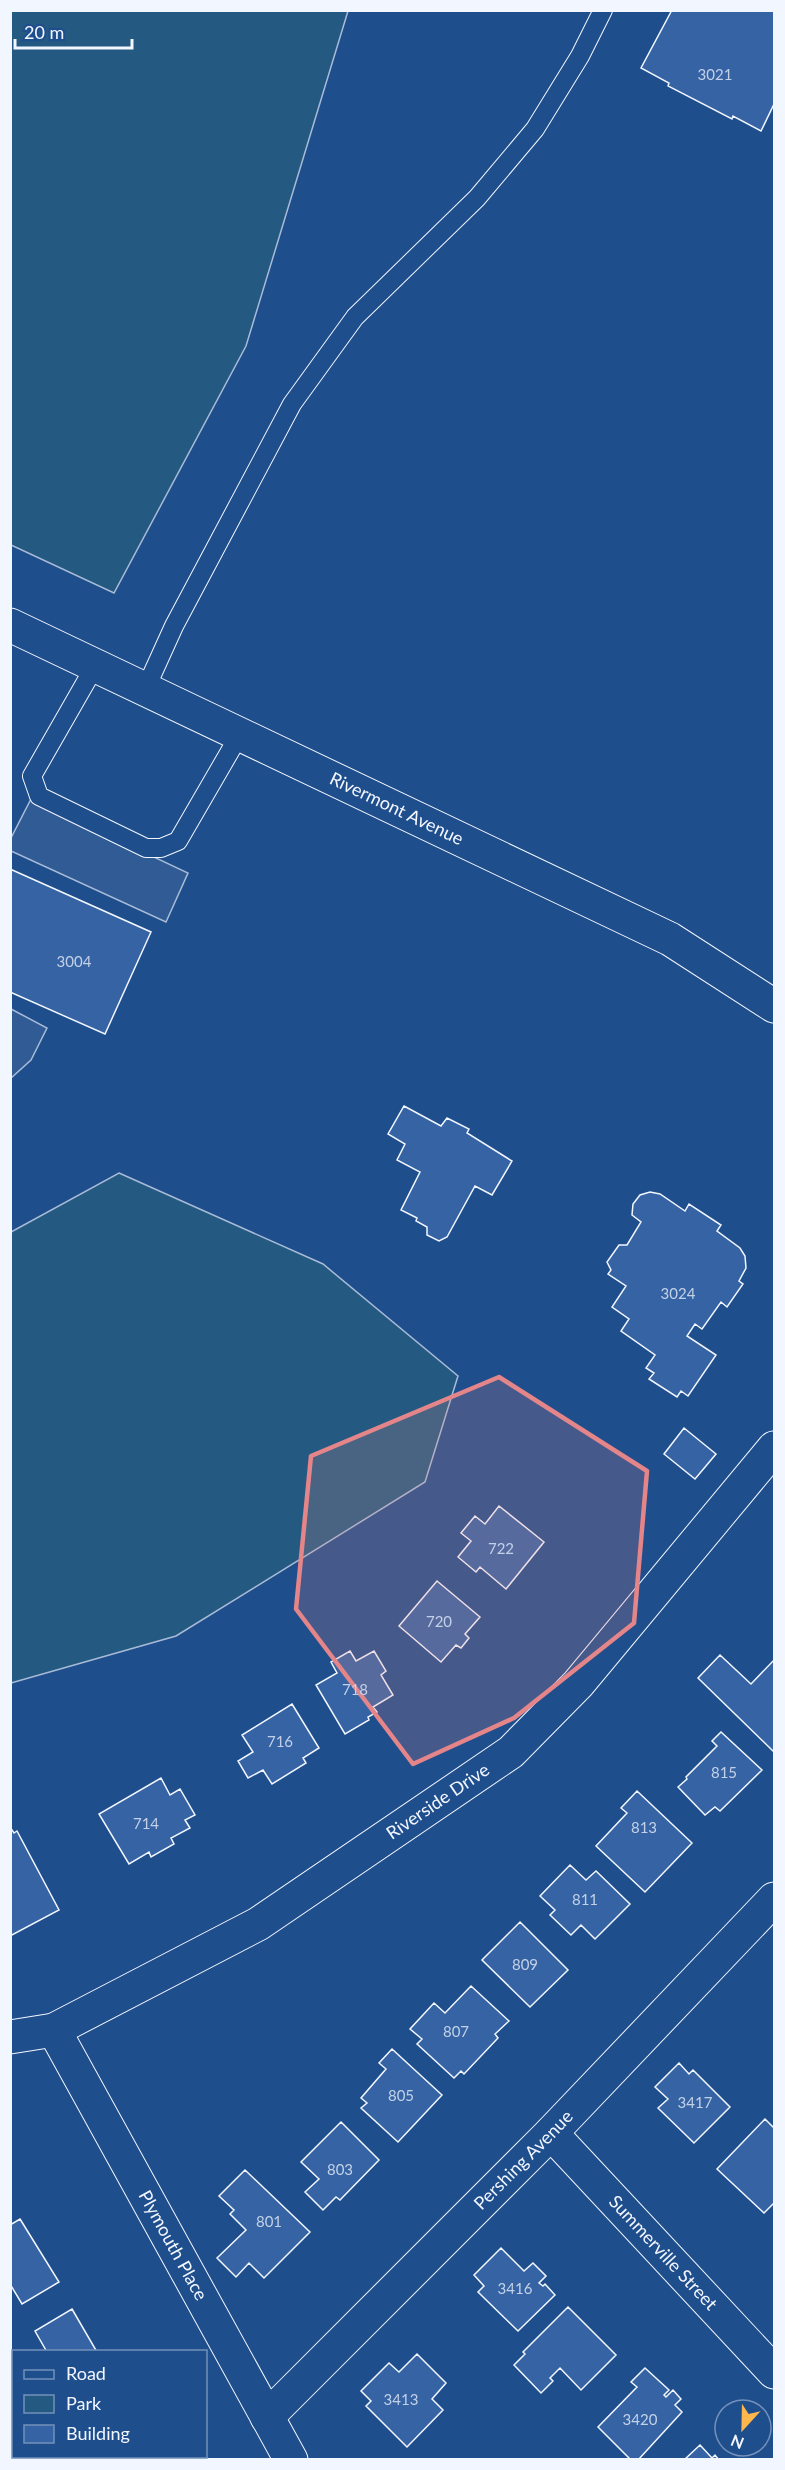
<svg xmlns="http://www.w3.org/2000/svg" width="785" height="2470" font-family="Lato,sans-serif">
	<style>
		.green { fill: #245a82; stroke: #a8bbd7; stroke-width: 1.5 }
		.parking { fill: #305b95; stroke: #a8bbd7; stroke-width: 1.5 }
		.building { fill: #3563a3; stroke: #f2f6ff; stroke-width: 1.5 }
		.lines { fill: none; stroke-linecap: round; stroke-linejoin: round }
		.lane-casing { stroke: #f2f6ff; stroke-width: 20 }
		.street-casing { stroke: #f2f6ff; stroke-width: 35 }
		.secondary-casing { stroke: #f2f6ff; stroke-width: 35 }
		.lane { stroke: #1f4e8c; stroke-width: 18 }
		.street { stroke: #1f4e8c; stroke-width: 33 }
		.secondary { stroke: #1f4e8c; stroke-width: 33 }
		.marked { fill: #e38589; fill-opacity: 0.2; stroke: #e38589; stroke-width: 4.5; stroke-linejoin: round }
		.labels { text-anchor: middle; stroke-width: 4.5; stroke-linejoin: round; paint-order: stroke }
		.number-label { font-size: 15px; fill: #c3d1e8 }
		.street-label { font-size: 18px; fill: #f2f6ff; stroke: #1f4e8c }
	</style>
	<rect width="100%" height="100%" fill="#1f4e8c"/>
	<path class="green" d="M11,10L348,11L246,346L114,593L11,545Z
		M119,1173L323,1264L458,1376L425,1482L176,1636L11,1683V1232Z"/>
	<path class="parking" d="M31,799L188,873L166,922L11,851L10,840Z
		M11,1009L47,1028L31,1060L11,1078Z"/>
	<path class="building" d="M672,10H774V104L761,131L733,116L732,119L668,86L669,83L641,68Z
		M10,869L151,932L105,1034L10,992Z
		M404,1106L441,1126L447,1118L469,1129L467,1133L512,1161L492,1195L475,1186L447,1237L439,1241L427,1235V1227L416,1221L417,1218L401,1210L420,1172L397,1160L405,1144L388,1134Z
		M650,1192L660,1194L685,1211L689,1204L721,1225L717,1231L740,1248L745,1256L746,1268L739,1281L743,1284L727,1307L721,1302L702,1329L695,1324L687,1336L716,1355L688,1396L681,1391L677,1397L649,1379L654,1373L646,1368L655,1355L621,1331L629,1319L612,1307L626,1286L608,1274L611,1270L607,1262L619,1245H627L641,1222L632,1215L633,1204L640,1195Z
		M684,1428L716,1454L695,1479L664,1454Z
		M499,1506L544,1542L506,1589L480,1567L476,1572L458,1557L471,1541L461,1533L475,1516L485,1524Z
		M437,1581L480,1617L465,1634L469,1638L461,1648L456,1645L441,1662L399,1626Z
		M350,1651L356,1661L374,1651L386,1671L381,1675L393,1695L373,1707L377,1712L368,1717L369,1720L345,1734L316,1685L337,1673L331,1662Z
		M720,1655L751,1684L774,1660V1752L698,1678Z
		M292,1704L319,1748L303,1758L306,1763L272,1784L263,1770L248,1778L238,1761L253,1752L242,1735Z
		M721,1732L762,1770L720,1811L715,1807L705,1815L678,1787L687,1779L686,1777L717,1746L712,1741Z
		M161,1778L170,1795L180,1789L195,1815L185,1820L190,1828L171,1838L174,1844L151,1857L149,1852L129,1864L99,1814Z
		M637,1791L692,1843L645,1892L596,1846L627,1813L621,1808Z
		M10,1827L14,1833L17,1831L59,1910L10,1936Z
		M570,1865L586,1880L596,1871L630,1904L595,1939L581,1925L571,1935L550,1915L555,1910L540,1896Z
		M520,1922L568,1970L530,2007L482,1960Z
		M471,1986L509,2021L495,2034L498,2038L464,2074L461,2071L454,2078L417,2044L422,2039L410,2029L434,2003L445,2013Z
		M392,2049L442,2095L398,2142L361,2108L367,2103L361,2098L386,2069L379,2063Z
		M679,2063L689,2074L693,2070L730,2107L694,2143L658,2108L668,2099L655,2087Z
		M765,2119L774,2128V2203L764,2213L717,2169Z
		M341,2122L379,2160L340,2200L336,2197L323,2210L305,2192L319,2179L301,2162Z
		M245,2170L310,2232L264,2278L249,2263L236,2277L217,2258L246,2230L230,2214L234,2210L219,2196Z
		M20,2219L59,2282L22,2304L10,2284V2225Z
		M501,2248L524,2271L533,2263L546,2276L539,2283L543,2286L545,2284L555,2295L518,2331L478,2292L484,2286L474,2275Z
		M568,2307L616,2355L581,2390L560,2368L550,2378L553,2381L541,2393L514,2365L525,2354L523,2352Z
		M72,2309L97,2352H47L35,2331Z
		M417,2354L446,2383L432,2399L443,2410L407,2447L366,2406L371,2401L361,2391L389,2363L399,2372Z
		M645,2368L669,2390L664,2395L666,2397L673,2390L681,2399L675,2405L682,2412L638,2460H631L598,2427L637,2387L631,2382Z
		M700,2445L712,2458L715,2455L719,2460H684Z
		M189,2456L192,2460H115L117,2456Z"/>
	<g class="lines">
		<g class="lane-casing">
			<path id="lane" d="M95,666L32,776L39,796L146,848H161L178,841L240,734
				M145,690L174,626L292,404L355,317L477,198L535,129L580,56L603,10"/>
		</g>
		<g class="street-casing">
			<g id="street">
				<path id="s1" d="M54,2030L291,2460"/>
				<path id="s2" d="M10,2037L54,2030L258,1924L511,1752L578,1684L774,1448"/>
				<path id="s3" d="M551,2133L774,2372"/>
				<path id="s4" d="M267,2417L551,2133L774,1899"/>
			</g>
		</g>
		<g class="secondary-casing">
			<g id="secondary">
				<path id="s5" d="M10,625L670,939L774,1006"/>
			</g>
		</g>
		<use href="#lane" class="lane"/>
		<use href="#street" class="street"/>
		<use href="#secondary" class="secondary"/>
	</g>
	<path class="marked" d="M499,1377L647,1471L634,1623L514,1718L413,1764L296,1609L311,1456Z"/>
	<g class="labels">
		<g class="number-label">
			<text x="715" y="80">3021</text>
			<text x="74" y="967">3004</text>
			<text x="678" y="1299">3024</text>
			<text x="501" y="1554">722</text>
			<text x="439" y="1627">720</text>
			<text x="355" y="1695">718</text>
			<text x="280" y="1747">716</text>
			<text x="724" y="1778">815</text>
			<text x="146" y="1829">714</text>
			<text x="644" y="1833">813</text>
			<text x="585" y="1905">811</text>
			<text x="525" y="1970">809</text>
			<text x="456" y="2037">807</text>
			<text x="401" y="2101">805</text>
			<text x="695" y="2108">3417</text>
			<text x="340" y="2175">803</text>
			<text x="269" y="2227">801</text>
			<text x="515" y="2294">3416</text>
			<text x="401" y="2405">3413</text>
			<text x="640" y="2425">3420</text>
		</g>
		<g class="street-label">
			<text dy="6" stroke="none"><textPath href="#s5" startOffset="428">Rivermont Avenue</textPath></text>
			<text dy="6" stroke="none"><textPath href="#s2" startOffset="492">Riverside Drive</textPath></text>
			<text dy="6" stroke="none"><textPath href="#s4" startOffset="363">Pershing Avenue</textPath></text>
			<text dy="6" stroke="none"><textPath href="#s1" startOffset="246">Plymouth Place</textPath></text>
			<text dy="6" stroke="none"><textPath href="#s3" startOffset="164">Summerville Street</textPath></text>
		</g>
	</g>
	<rect width="785" height="2470" fill="none" stroke="#f2f6ff" stroke-width="24"/>
	<rect x="12" y="2350" width="195" height="108" fill="#1f4e8c" stroke="#7391ba" stroke-width="1.5"/>
	<rect x="24" y="2370" width="30" height="9" fill="#1f4e8c" stroke="#7391ba" stroke-width="1.5"/>
	<text x="66" y="2380" font-size="18" fill="#f2f6ff">Road</text>
	<rect x="24" y="2395" width="30" height="18" fill="#245a82" stroke="#7391ba" stroke-width="1.5"/>
	<text x="66" y="2410" font-size="18" fill="#f2f6ff">Park</text>
	<rect x="24" y="2425" width="30" height="18" fill="#3563a3" stroke="#7391ba" stroke-width="1.5"/>
	<text x="66" y="2440" font-size="18" fill="#f2f6ff">Building</text>
	<g transform="translate(743 2428) rotate(202)"><circle r="28" fill="#1f4e8c" stroke="#7391ba" stroke-width="1.5"/>
	<path d="M0-4.5L10 22L0 15L-10 22Z" fill="#ffb74d"/>
	<text y="-9" font-size="16" font-weight="bold" text-anchor="middle" fill="#f2f6ff">N</text>
	</g>
	<path d="M15 39v9h117v-9" fill="none" stroke="#f2f6ff" stroke-width="3"/>
	<text x="24" y="39" font-size="18" fill="#f2f6ff" stroke="#1f4e8c" stroke-width="4.5" paint-order="stroke">20 m</text>
</svg>
